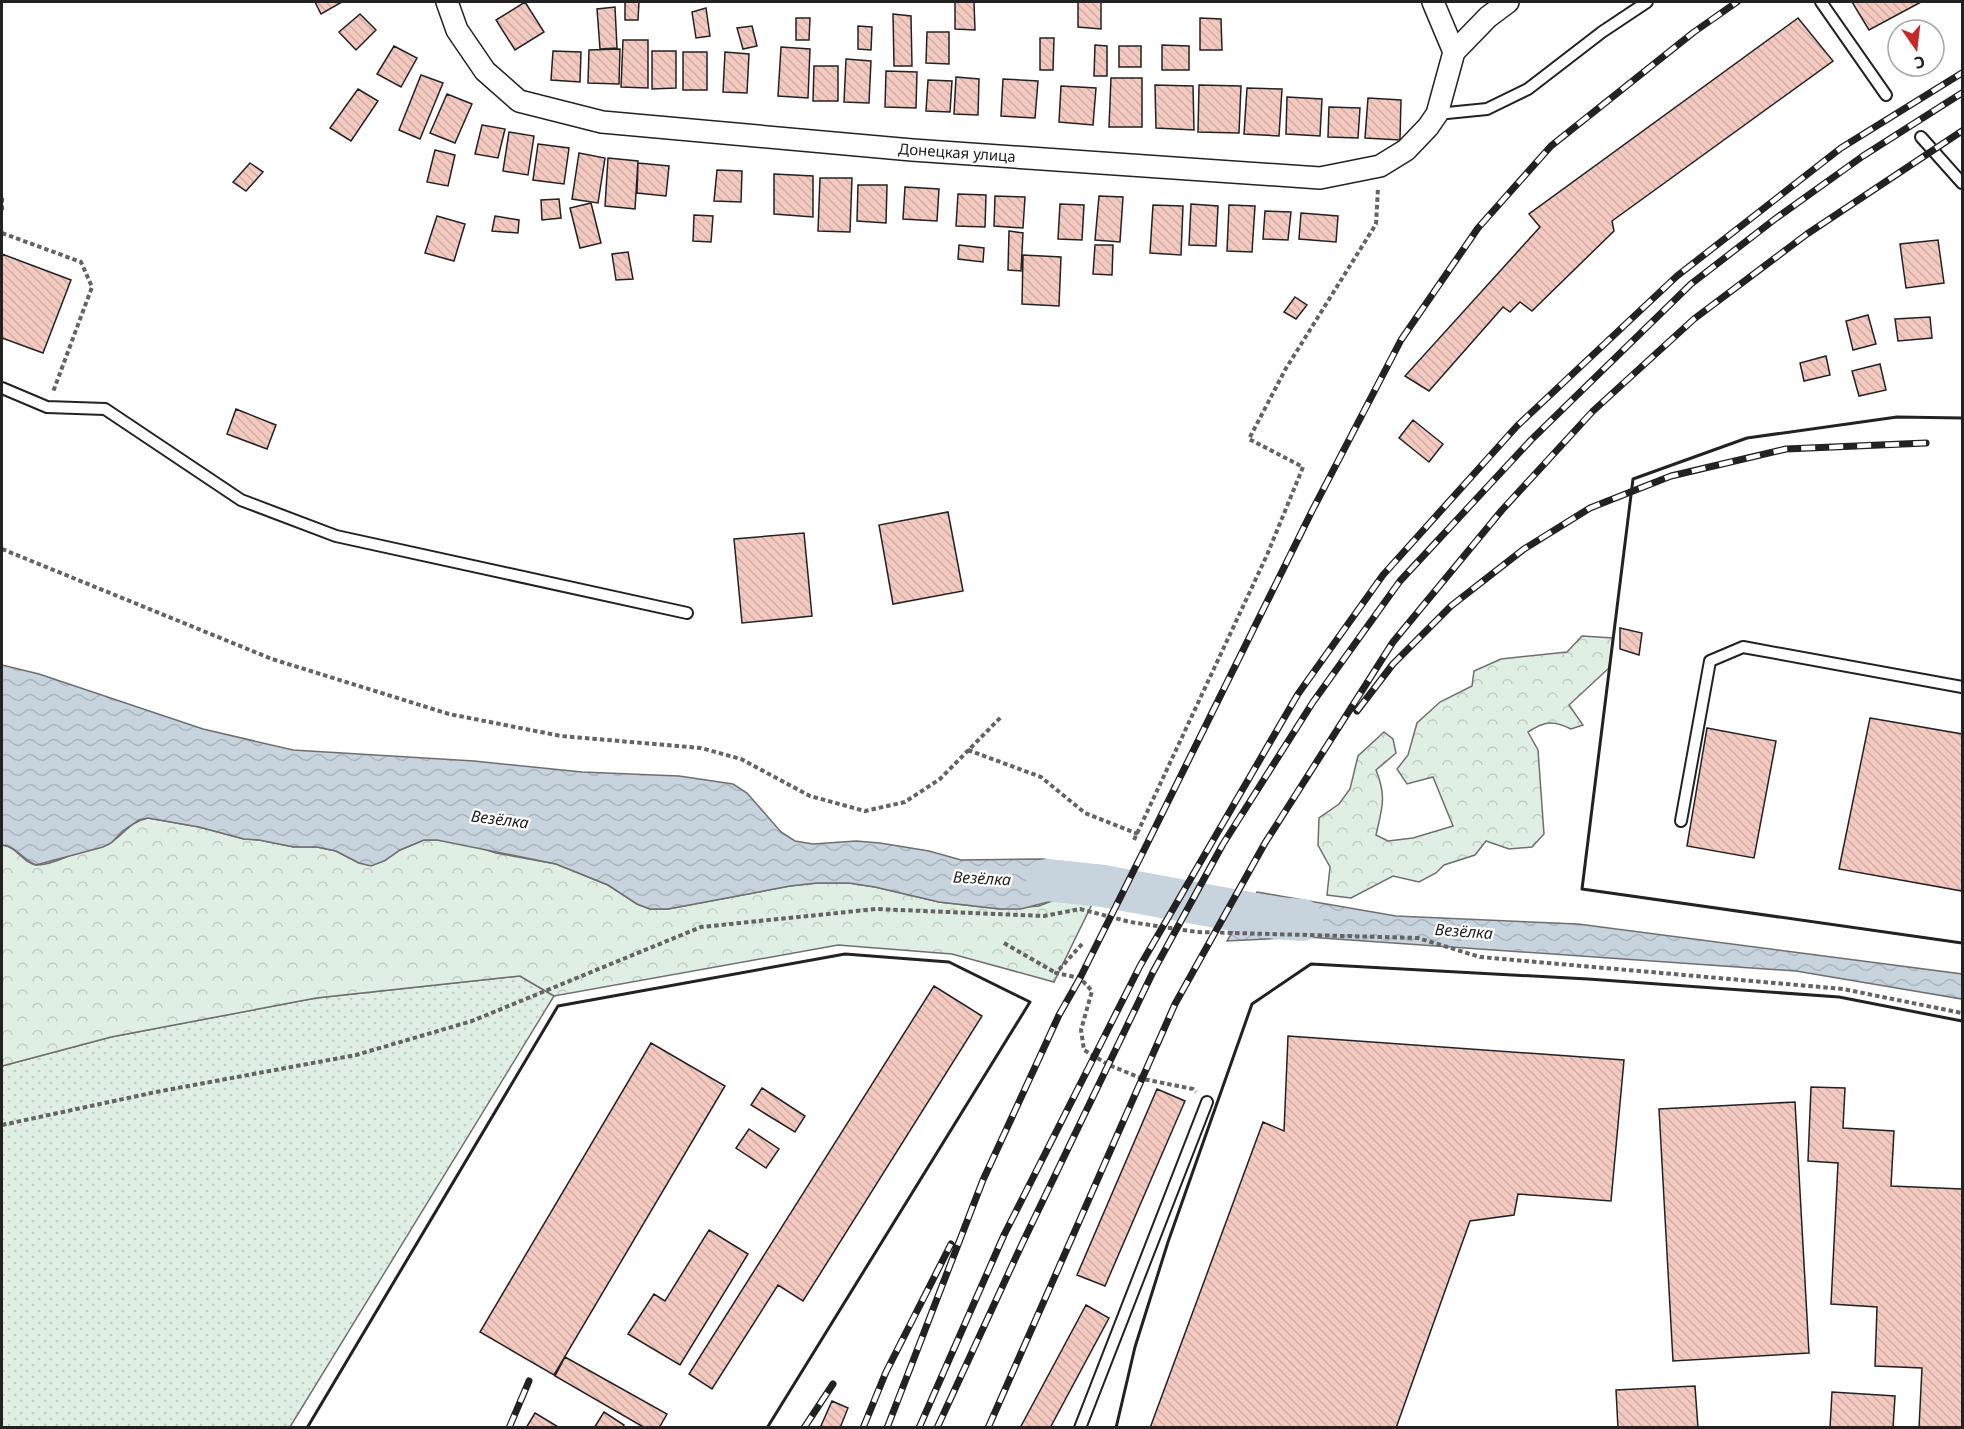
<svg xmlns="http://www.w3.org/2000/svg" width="1964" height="1429" font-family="'Noto Sans',sans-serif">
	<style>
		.grass { fill: url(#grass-dots); stroke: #6f6f6f; stroke-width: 1.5 }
		.forest { fill: url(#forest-crowns); stroke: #6f6f6f; stroke-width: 1.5 }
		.water { fill: url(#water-waves); stroke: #6f6f6f; stroke-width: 1.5 }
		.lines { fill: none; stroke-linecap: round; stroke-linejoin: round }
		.river { stroke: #c7d3dd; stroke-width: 42 }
		.building { fill: url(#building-back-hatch); stroke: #222; stroke-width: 1.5 }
		.lane-casing { stroke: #222; stroke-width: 14 }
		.street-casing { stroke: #222; stroke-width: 24 }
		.path { stroke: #646464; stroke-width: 4; stroke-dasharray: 4.5 3; stroke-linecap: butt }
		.lane { stroke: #fff; stroke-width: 10 }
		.street { stroke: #fff; stroke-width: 21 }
		.rail-casing { stroke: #222; stroke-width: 7 }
		.rail { stroke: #fff; stroke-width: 4.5; stroke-dasharray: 14; stroke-linecap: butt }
		.wall { stroke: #222; stroke-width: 3 }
		.labels { text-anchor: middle; stroke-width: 4.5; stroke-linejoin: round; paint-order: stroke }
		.street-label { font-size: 15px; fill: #222; stroke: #fff }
		.water-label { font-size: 16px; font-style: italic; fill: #222; stroke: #fff }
	</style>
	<defs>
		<pattern id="grass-dots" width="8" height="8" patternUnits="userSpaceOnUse" patternTransform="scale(1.5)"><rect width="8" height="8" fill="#e0efe3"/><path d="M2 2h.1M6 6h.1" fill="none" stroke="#c0cdc2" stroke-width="1.8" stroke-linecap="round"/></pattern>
		<pattern id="forest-crowns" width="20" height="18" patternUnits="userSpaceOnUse" patternTransform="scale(1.5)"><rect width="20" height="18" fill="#e0efe3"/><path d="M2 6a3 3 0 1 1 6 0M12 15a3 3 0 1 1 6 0" fill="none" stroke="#c0cdc2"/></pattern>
		<pattern id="water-waves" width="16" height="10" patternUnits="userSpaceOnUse" patternTransform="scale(1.5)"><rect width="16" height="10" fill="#c7d3dd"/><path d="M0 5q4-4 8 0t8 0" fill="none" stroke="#abb5bd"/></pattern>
		<pattern id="building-back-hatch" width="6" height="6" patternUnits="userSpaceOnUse" patternTransform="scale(1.5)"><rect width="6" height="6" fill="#f3c9c0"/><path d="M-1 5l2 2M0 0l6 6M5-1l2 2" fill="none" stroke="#d0aca5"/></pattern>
	</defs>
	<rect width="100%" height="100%" fill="#fff"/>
	<path class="grass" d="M520,976L554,996L290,1427L2,1428V1066L111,1037L316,998Z"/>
	<path class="forest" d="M1582,636L1613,638L1609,668L1569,705L1583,725L1571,729C1553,720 1545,721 1528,732L1538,750L1544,834L1532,847L1509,849L1486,841L1475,855L1444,865L1436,873L1419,882L1393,876L1351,898L1327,895L1330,867L1318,845L1319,818L1339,804L1350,789L1358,756L1384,732L1393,739L1396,753L1376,770C1387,797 1382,808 1376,835L1388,841L1413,838L1453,826L1433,777L1407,784L1397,769L1408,755L1417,723L1440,702L1472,686L1474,671L1501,659L1567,652Z
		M148,818L199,827L244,839L259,840L294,847H317L336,851L359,863L384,861L400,850L424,840H437L468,844L496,853L556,864L608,885L637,904L650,909H668L790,886L817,883H849L875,887L939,902L1000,909L1039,906L1062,897L1075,895L1095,898L1054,982L952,954L838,945L554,996L520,976L316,998L111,1037L2,1066V845C17,846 23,864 37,865C53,865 68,855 82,851C91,848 101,848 109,844C124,835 129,822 148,818Z"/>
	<path class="water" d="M2,665L39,674L203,729L293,750L474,761L582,772L679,776L733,784L747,793L781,832L795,841L813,844L856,841L880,843L929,851L961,860L1043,859L1105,871C1105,882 1101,889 1095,898L1075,895L1021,909H1000L939,902L875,887L849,883H817L790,886L668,909H650L637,904L608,885L556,864L437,840H424L400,850L384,861L371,866L359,863L336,851L317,847H294L259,840L244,839L199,827L148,818L139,820L124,830L111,843L103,847L36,865C23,860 16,846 2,845Z
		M1257,892L1396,916L1578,924L1962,974V999L1796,971L1307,937L1227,941Z"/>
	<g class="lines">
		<path class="river" d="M1047,880L1103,886L1276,918L1302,920"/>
	</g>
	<path class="building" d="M315,2H342L321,14Z
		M525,2L544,32L515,50L496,20Z
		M625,2H639L638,20H625Z
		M955,2H974L975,30L955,29Z
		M1078,2H1101V29L1078,27Z
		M1852,2H1921L1869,30Z
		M615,7L617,48L600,49L597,9Z
		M706,8L710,36L696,38L692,12Z
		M360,14L376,30L356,50L339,32Z
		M893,14L911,16L912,66H894Z
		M796,18H810L809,40H796Z
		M1200,18L1221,19L1222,50H1200Z
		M1798,18L1833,61L1612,221L1614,231L1532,311L1520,302L1510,312L1503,307L1429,391L1405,376L1540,227L1529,214Z
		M752,26L757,46L743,49L737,28Z
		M858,26L872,27L871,50L858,49Z
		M927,32H949V64L926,63Z
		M1040,38H1054L1053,70H1040Z
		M623,40H648V88L621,87Z
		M1095,45L1107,46V76H1094Z
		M1162,45L1189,46V70H1162Z
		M394,46L417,58L401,87L377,74Z
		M1119,46H1141V67H1119Z
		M781,47L810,49L808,98L778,96Z
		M620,49L619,84L588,83L589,50Z
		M553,51L581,52L580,82L551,80Z
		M652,51H676V88L652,89Z
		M683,52H707V90H683Z
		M725,52L749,54L747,93L723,92Z
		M846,59L871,61L869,103L844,102Z
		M814,66H838V101H813Z
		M886,71L917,72L916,108L885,107Z
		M421,75L443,83L420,139L399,130Z
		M956,77L979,79L978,115L954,114Z
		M1111,78H1142V127H1109Z
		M1003,79L1038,81L1035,118L1001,116Z
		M928,80L952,81L950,112L926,111Z
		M1155,85L1193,86L1194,130L1156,128Z
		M1199,85L1241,86L1239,133L1198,132Z
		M1061,86L1096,88L1093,125L1059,122Z
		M1247,88L1282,89L1279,136L1244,134Z
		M358,89L378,101L351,141L330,128Z
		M447,94L472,104L455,143L430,133Z
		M1287,97L1322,99L1320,136L1286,134Z
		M1368,98L1401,100L1400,140L1365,138Z
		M1329,107L1360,108L1358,138L1328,137Z
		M482,125L505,129L498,158L475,154Z
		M509,132L534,136L528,175L503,171Z
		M538,144L569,148L564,184L533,180Z
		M435,150L455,155L448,186L427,182Z
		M579,153L605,158L598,203L572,199Z
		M608,158L638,161L635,209L605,206Z
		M250,163L263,172L246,191L233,182Z
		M638,163L669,166L666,196L637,193Z
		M717,170L742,171L741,202L714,201Z
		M774,174L813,176V217L774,214Z
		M820,178H852L850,232L818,231Z
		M858,185H887L886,223L857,221Z
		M905,187L939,189L937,221L903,219Z
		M958,194L986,195L985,227L956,226Z
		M995,196L1025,197L1023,228L994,226Z
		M1099,196L1123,197L1120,242L1095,240Z
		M559,199L561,218L542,220L541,200Z
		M591,203L601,243L580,248L570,208Z
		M1060,204L1084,205L1082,240L1058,239Z
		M1191,204L1218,206L1216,246L1189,245Z
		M1153,205L1183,206L1181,255L1150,253Z
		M1229,205L1255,206L1252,252L1227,251Z
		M1265,211L1291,212L1288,240L1263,239Z
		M1301,213L1338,216L1336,242L1299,239Z
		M694,215L713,216L711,242L693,241Z
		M437,216L465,224L454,261L425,253Z
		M495,216L519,220L518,233L492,231Z
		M1009,231L1023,233L1021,271L1008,270Z
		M1938,240L1944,283L1906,288L1900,244Z
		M959,245L984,248L983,262L958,259Z
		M1095,245H1113L1112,275L1093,274Z
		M628,252L633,279L616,280L612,254Z
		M2,254L71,280L43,353L2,338Z
		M1023,255L1061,257L1059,306L1022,304Z
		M1295,297L1307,305L1296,319L1284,312Z
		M1868,315L1876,344L1853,350L1846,321Z
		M1930,317L1932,338L1898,341L1895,319Z
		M1826,356L1830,375L1804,381L1800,363Z
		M1880,364L1886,390L1859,396L1852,371Z
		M236,409L276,425L267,449L227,434Z
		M1413,420L1443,444L1429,462L1399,438Z
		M948,512L963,591L893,604L879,525Z
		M804,533L812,616L742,623L734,539Z
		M1620,628L1642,633L1639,655L1620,649Z
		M1870,718L1962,734V891L1839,869Z
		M1707,728L1776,741L1754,858L1687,846Z
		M934,986L982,1016L803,1301L778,1285L712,1389L689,1374Z
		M1288,1036L1624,1060L1611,1201L1518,1194L1514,1215L1470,1221L1396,1428H1150L1263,1122L1284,1131Z
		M651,1043L725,1086L554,1375L480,1332Z
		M1811,1087L1845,1088L1843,1128L1894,1131L1891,1186L1962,1189V1428H1919L1922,1368L1875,1366L1877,1307L1831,1304L1838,1163L1808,1161Z
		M762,1088L805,1116L795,1132L751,1105Z
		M1157,1089L1185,1101L1105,1286L1077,1275Z
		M1795,1102L1809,1353L1673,1361L1659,1109Z
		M749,1129L779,1149L766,1168L736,1148Z
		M709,1230L748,1254L680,1365L628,1334L654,1294L665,1301Z
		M1086,1305L1109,1318L1050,1428H1020Z
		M565,1357L667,1414L659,1428H645L555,1376Z
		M1695,1386L1698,1428H1618L1616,1390Z
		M1832,1392L1895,1396L1893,1428H1830Z
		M832,1401L848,1408L840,1428H820Z
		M604,1412L624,1425L622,1428H594Z
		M535,1413L560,1428H526Z"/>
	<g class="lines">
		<g class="lane-casing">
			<path id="lane" d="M1821,2L1886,95
				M1437,114L1487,109L1528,89L1602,32L1647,2
				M1921,137L1962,183
				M2,388L47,407L105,409L241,500L336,536L687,613
				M1681,821L1710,661L1743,647L1962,687
				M1080,1428L1207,1102"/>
		</g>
		<g class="street-casing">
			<path id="street" d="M447,2L457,30L485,71L519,101L602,122L912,150L1320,178L1380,166L1406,150L1428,127L1437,114L1454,52L1488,17L1508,2
				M1433,2L1454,52"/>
		</g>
		<path class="path" d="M2,198V213
			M2,233L81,262L92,287L53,392
			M2,549L272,659L449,714L561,736L701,748L741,759L810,796L865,811L905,802L940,779L1002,716
			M968,750L1041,777L1085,813L1138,834
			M1134,840L1267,555L1303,467L1249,439L1285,370L1376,224L1378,188
			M1004,943L1056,973
			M1082,944L1056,973L1080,978L1092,991L1081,1030L1084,1050L1109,1065L1143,1079L1193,1089L1196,1092
			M2,1125L156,1092L356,1055L472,1021L701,927L876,909L1044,916L1080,909L1130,922L1197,932L1418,938L1480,957L1843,989L1962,1013"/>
		<use href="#lane" class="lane"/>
		<use href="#street" class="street"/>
		<g class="rail-casing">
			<path id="rail" d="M1357,711L1393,664L1451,606L1524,549L1590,508L1671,476L1786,449L1926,443
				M509,1428L529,1381
				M804,1428L833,1384
				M863,1428L886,1372L951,1244
				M887,1428L983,1180L1059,1015L1080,978L1146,846L1312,511L1401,340L1478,228L1551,146L1694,32L1737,2
				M919,1428L1004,1235L1140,966L1298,694L1383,575L1517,426L1677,276L1841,148L1962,73
				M937,1428L1022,1244L1153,972L1223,844L1313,702L1400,581L1531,440L1691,284L1775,219L1863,156L1962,93
				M988,1428L1175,1004L1265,843L1393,642L1502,510L1593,411L1694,319L1807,234L1962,131"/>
		</g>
		<use href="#rail" class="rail"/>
		<path class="wall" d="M1962,418L1897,417L1747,438L1633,479L1582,889L1962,943
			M307,1428L558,1006L845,954L949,962L1030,1002L767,1428
			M1116,1428L1135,1347L1168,1242L1252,1004L1311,964L1588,979L1839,997L1962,1021"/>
	</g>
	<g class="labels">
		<g class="street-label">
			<text transform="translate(957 153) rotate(4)" y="5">Донецкая улица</text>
		</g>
		<g class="water-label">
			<text transform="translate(500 819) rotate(7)" y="6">Везёлка</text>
			<text transform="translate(982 878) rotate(3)" y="6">Везёлка</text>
			<text transform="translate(1464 931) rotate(4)" y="6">Везёлка</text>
		</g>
	</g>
	<rect width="1964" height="1429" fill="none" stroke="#222222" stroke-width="6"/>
	<g transform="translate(1916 48) rotate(166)"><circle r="28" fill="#ffffff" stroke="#a7a7a7" stroke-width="1.5"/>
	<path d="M0-4.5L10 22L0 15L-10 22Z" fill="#c62828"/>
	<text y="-9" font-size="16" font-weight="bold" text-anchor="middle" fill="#222222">С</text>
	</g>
</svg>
